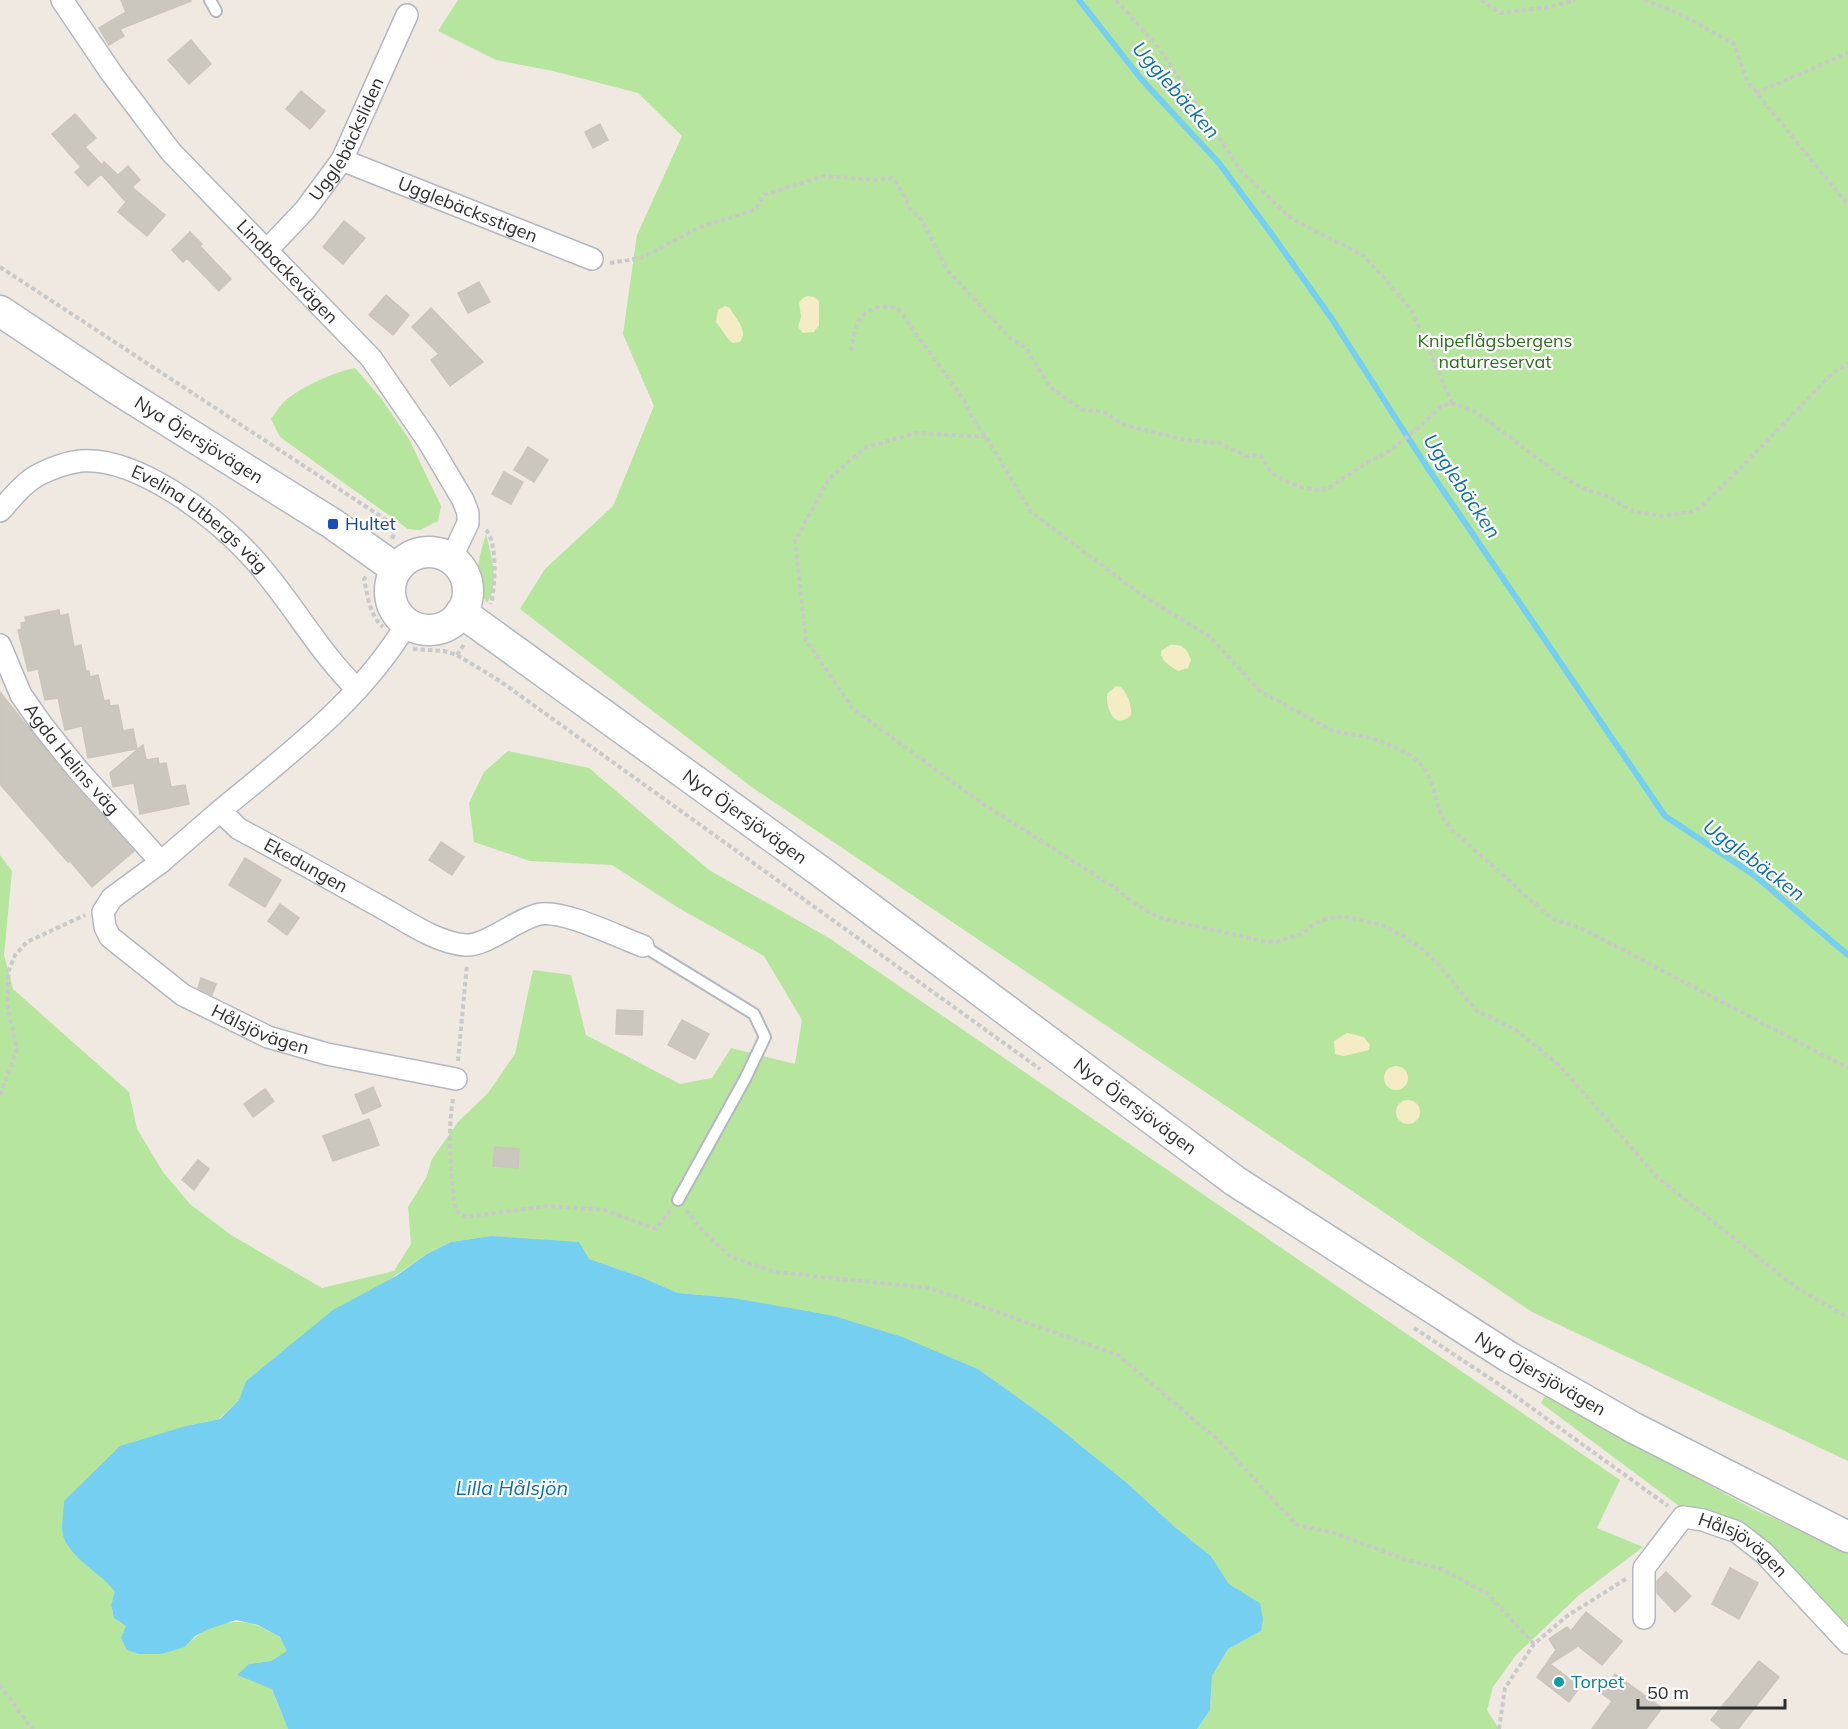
<svg xmlns="http://www.w3.org/2000/svg" width="1848" height="1729" font-family="Mulish,sans-serif">
	<style>
		.green { fill: #b6e59e }
		.sand { fill: #f3ecc5 }
		.water { fill: #75cff0 }
		.lines { fill: none; stroke-linecap: round; stroke-linejoin: round }
		.stream { stroke: #75cff0; stroke-width: 6 }
		.building { fill: #cbc7bf; stroke: #cbc5ba; stroke-width: 1.5 }
		.lane-casing { stroke: #b4b7c1; stroke-width: 14 }
		.street-casing { stroke: #b4b7c1; stroke-width: 24 }
		.secondary-casing { stroke: #b4b7c1; stroke-width: 33 }
		.path { stroke: #c9c9c9; stroke-width: 4; stroke-dasharray: 4.5 3; stroke-linecap: butt }
		.lane { stroke: #fff; stroke-width: 10 }
		.street { stroke: #fff; stroke-width: 21 }
		.secondary { stroke: #fff; stroke-width: 30 }
		.transit-dot { fill: #1a4fb4; stroke: #fff; stroke-width: 2 }
		.culture-dot { fill: #0f9aa8; stroke: #fff; stroke-width: 2 }
		.labels { text-anchor: middle; stroke-width: 4.5; stroke-linejoin: round; paint-order: stroke }
		.street-label { font-size: 18px; fill: #2e2e2e; stroke: #fff }
		.park-label { font-size: 18px; fill: #2c6e1b; stroke: #fff }
		.transit-label { font-size: 18px; fill: #164399; stroke: #fff; text-anchor: start }
		.culture-label { font-size: 18px; fill: #0d838f; stroke: #fff; text-anchor: start }
		.water-label { font-size: 20px; font-style: italic; fill: #0d6fa3; stroke: #fff }
	</style>
	<rect width="100%" height="100%" fill="#efe9e1"/>
	<path class="green" d="M458,0H1848V1461L1532,1312L753,788L520,609L545,569L613,506L654,406L623,334L637,235L682,136L638,93L553,71L496,60L438,31Z
		M355,368L381,398L409,439L441,506L438,521L420,530L408,529L280,437L271,419C275,414 278,408 283,403C298,388 334,372 355,368Z
		M486,534C491,554 500,584 487,603C471,581 479,558 486,534Z
		M508,751L589,768L709,870L829,938L1620,1480L1597,1528L1643,1547L1578,1596L1516,1655L1493,1687L1487,1710L1499,1729H1197L1210,1710L1212,1676L1228,1649L1261,1631L1260,1603L1229,1584L1211,1556L1176,1528L1127,1483L1048,1419L978,1369L902,1338L779,1307L734,1298L678,1293L641,1277L534,1240L491,1236L451,1242L427,1254L277,1356L246,1381L239,1400L219,1419L186,1426L73,1553L106,1579L116,1592L111,1605L114,1618L126,1626L185,1647C205,1624 238,1614 265,1629C270,1632 277,1634 281,1639C284,1642 286,1647 288,1651L271,1661L249,1664L272,1689L288,1729H0V855L12,871L4,955L13,989L129,1092L137,1129L163,1172L190,1204L231,1235L322,1288L394,1271L411,1244L408,1207L426,1178L432,1159L458,1122L488,1093L515,1054L533,970L571,975L586,1035L680,1084L712,1078L731,1048L795,1064L802,1020L764,956L677,907L612,865L530,861L474,842L469,803L484,772Z
		M1545,1396L1755,1510L1848,1552V1628L1762,1537L1733,1520L1706,1510L1683,1509L1541,1403Z"/>
	<path class="sand" d="M807,296L814,297L819,301V325L814,332L803,333L798,327L801,317L799,302L803,298Z
		M725,306L730,308C735,319 749,329 740,342L733,343L729,340L716,322L718,310Z
		M1170,645C1182,644 1187,648 1191,660L1188,668L1178,671C1170,666 1160,661 1161,651Z
		M1116,686L1121,687C1128,695 1132,705 1131,715C1114,731 1106,708 1107,694Z
		M1347,1033L1364,1037L1370,1045L1369,1050L1344,1056L1335,1054L1334,1041Z
		M1384 1078a12 12 0 1 1 24 0a12 12 0 1 1-24 0Z
		M1396 1112a12 12 0 1 1 24 0a12 12 0 1 1-24 0Z"/>
	<path class="water" d="M491,1236L579,1242L589,1259L641,1277L678,1293L734,1298L834,1316L902,1337L978,1369L1048,1419L1127,1483L1176,1528L1211,1556L1229,1584L1260,1603L1263,1619L1261,1631L1228,1649L1212,1676L1210,1710L1197,1729H288L272,1689L237,1675L249,1664L271,1661L287,1651L280,1637L258,1625L236,1620L209,1629L195,1636L185,1647L161,1654H139L127,1650L121,1638L126,1626L114,1618L111,1605L115,1592C101,1572 73,1561 64,1538C60,1528 64,1512 64,1501L120,1446L186,1426L220,1419L239,1400L246,1381L333,1310L396,1276L427,1254L451,1242Z"/>
	<g class="lines">
		<path class="stream" d="M1079,0L1142,80L1219,163L1273,236L1332,319L1425,464L1665,816L1754,875L1848,955"/>
	</g>
	<path class="building" d="M121,0H190L191,1L120,29L124,36L109,45L99,28L126,12Z
		M191,40L211,64L189,84L168,60Z
		M301,91L325,111L310,129L286,109Z
		M75,114L96,138L85,147L102,165L104,162L118,175L128,166L140,180L132,187L165,215L147,236L118,212L126,202L101,174L88,186L75,172L81,167L52,134Z
		M600,124L608,140L593,148L585,132Z
		M344,221L365,238L343,264L323,247Z
		M190,232L202,244L200,246L231,279L219,291L187,258L183,262L172,250Z
		M479,282L490,302L468,313L458,293Z
		M386,295L409,315L393,335L369,315Z
		M431,308L483,362L450,386L431,360L439,354L412,327Z
		M528,447L548,460L534,482L514,470Z
		M504,472L523,482L511,504L492,494Z
		M59,610L60,616L68,614L74,647L81,645L86,671H89L90,677L98,675L104,701L109,700L110,706L118,705L123,731L133,729L137,749L88,758L82,726L65,730L58,698L45,700L38,669L28,671L18,630L22,629L21,623L26,622L25,617Z
		M0,692L68,778L134,851L92,887L70,861L68,862L0,784Z
		M143,745L146,760L158,758L159,764L166,763L171,787L185,785L189,804L140,814L134,783L113,787L110,773Z
		M441,842L464,857L452,875L429,860Z
		M245,858L281,880L265,907L229,885Z
		M280,904L299,918L287,935L268,921Z
		M201,978L216,984L212,995L198,988Z
		M617,1010L643,1011L642,1035L616,1034Z
		M682,1020L709,1034L695,1059L668,1045Z
		M373,1087L381,1106L363,1114L355,1095Z
		M265,1089L274,1101L253,1117L244,1104Z
		M369,1119L379,1145L333,1161L323,1136Z
		M495,1147L519,1149L518,1168L493,1166Z
		M198,1160L209,1169L194,1190L182,1180Z
		M1730,1568L1758,1583L1739,1619L1712,1604Z
		M1666,1572L1691,1596L1675,1612L1657,1593V1581Z
		M1586,1612L1622,1641L1602,1665L1578,1646L1550,1664L1580,1687L1569,1702L1537,1677L1556,1650L1549,1639L1567,1627L1571,1631Z
		M1759,1661L1779,1677L1738,1729H1722L1711,1720Z
		M1615,1674L1662,1708L1646,1729H1592L1612,1701L1601,1693Z"/>
	<g class="lines">
		<g class="lane-casing">
			<path id="lane" d="M210,0L216,11
				M643,946L754,1014L765,1037L745,1079L678,1200"/>
		</g>
		<g class="street-casing">
			<g id="street">
				<path id="s1" d="M62,0L112,74L171,152L371,358L428,441L463,500L468,513V523L451,559"/>
				<path id="s2" d="M342,160L592,259"/>
				<path id="s3" d="M267,250L305,210L342,160L407,15"/>
				<path id="s4" d="M0,511C12,498 24,482 40,474C52,468 66,463 80,461C137,456 214,516 251,556C290,598 316,649 357,689"/>
				<path id="s5" d="M407,623C362,700 287,755 220,811L239,829C286,854 332,880 379,906C405,920 434,942 465,945C486,947 518,918 540,914C565,910 618,937 643,946"/>
				<path id="s6" d="M0,645L21,695L42,725L78,770L161,862"/>
				<path id="s7" d="M220,811L161,862L112,898L103,912L105,927L110,937L183,995L268,1037L327,1054L456,1079"/>
				<path id="s8" d="M1644,1618V1568L1683,1517L1703,1520L1737,1532L1764,1553L1848,1643"/>
			</g>
		</g>
		<g class="secondary-casing">
			<g id="secondary">
				<path id="s9" d="M0,311L117,389L333,524L396,569"/>
				<circle cx="429" cy="591" r="39"/>
				<path id="s10" d="M461,612L824,874L1235,1181L1509,1357L1634,1428L1848,1537"/>
			</g>
		</g>
		<path class="path" d="M1116,0L1158,47L1243,173L1292,219L1364,256L1411,309L1452,403
			M1481,0L1500,13L1550,7L1575,0
			M1644,0L1680,14L1734,44L1747,81L1848,205
			M1756,93L1848,53
			M610,263L641,258L700,227L749,212L757,207L764,195L824,176L876,180L892,178L898,185L911,210L921,219L948,271L1010,338L1026,348L1050,387L1082,410L1104,412L1124,425L1186,440L1219,443L1246,456L1256,455L1263,458C1265,462 1267,468 1270,471C1283,482 1311,493 1327,489L1370,461L1389,451L1415,431L1441,406L1452,403L1476,412L1557,473L1582,488L1607,496L1632,511L1661,516L1696,511L1726,483L1831,375L1848,363
			M0,267L391,523L395,532L392,539
			M851,351C853,341 854,331 858,323C865,307 885,303 899,310L964,400L972,418L986,437L1031,512L1139,593L1210,637L1261,692L1333,731L1372,738L1408,753L1424,767L1432,784L1441,815L1451,829L1551,918L1585,930L1848,1068
			M986,437L917,433L866,447L829,479L795,541L806,640L853,709L983,804L1115,888L1137,905L1160,918L1263,941L1277,942L1301,934L1321,920L1342,916L1382,925L1405,937L1422,949L1438,964L1477,1011L1516,1030L1559,1065L1657,1177L1798,1289L1848,1317
			M486,530C498,543 495,587 491,604
			M366,577L364,579C368,597 369,614 383,627
			M413,649L444,651L457,655L500,681L1040,1069
			M457,655L465,643
			M458,1061L467,964
			M0,1095L17,1050L7,1003L9,970L15,955L27,942L85,915
			M453,1099C447,1134 451,1174 455,1210L466,1217L547,1206L605,1210L656,1229L670,1210
			M686,1210L703,1231L731,1257L775,1272L930,1288L1118,1355L1219,1441L1297,1525L1335,1533L1407,1560L1442,1569L1488,1594L1534,1644
			M1414,1328L1500,1385L1668,1506
			M0,1685L29,1725L34,1729
			M1499,1729L1505,1688L1534,1644L1567,1616L1626,1579"/>
		<use href="#lane" class="lane"/>
		<use href="#street" class="street"/>
		<use href="#secondary" class="secondary"/>
	</g>
	<rect class="transit-dot" x="327" y="518" width="12" height="12" rx="3"/>
	<circle class="culture-dot" cx="1559" cy="1682" r="6"/>
	<g class="labels">
		<g class="street-label">
			<text dy="6" stroke="none"><textPath href="#s3" startOffset="138">Ugglebäcksliden</textPath></text>
			<text dy="6" stroke="none"><textPath href="#s2" startOffset="135">Ugglebäcksstigen</textPath></text>
			<text dy="6" stroke="none"><textPath href="#s1" startOffset="354">Lindbackevägen</textPath></text>
			<text dy="6" stroke="none"><textPath href="#s9" startOffset="237">Nya Öjersjövägen</textPath></text>
			<text dy="6" stroke="none"><textPath href="#s4" startOffset="234">Evelina Utbergs väg</textPath></text>
			<text dy="6" stroke="none"><textPath href="#s6" startOffset="136">Agda Helins väg</textPath></text>
			<text dy="6" stroke="none"><textPath href="#s10" startOffset="350">Nya Öjersjövägen</textPath></text>
			<text dy="6" stroke="none"><textPath href="#s5" startOffset="369">Ekedungen</textPath></text>
			<text dy="6" stroke="none"><textPath href="#s7" startOffset="360">Hålsjövägen</textPath></text>
			<text dy="6" stroke="none"><textPath href="#s10" startOffset="836">Nya Öjersjövägen</textPath></text>
			<text dy="6" stroke="none"><textPath href="#s10" startOffset="1322">Nya Öjersjövägen</textPath></text>
			<text dy="6" stroke="none"><textPath href="#s8" startOffset="182">Hålsjövägen</textPath></text>
		</g>
		<g class="park-label">
			<text x="1495" y="347">Knipeflågsbergens<tspan x="1495" dy="21">naturreservat</tspan></text>
		</g>
		<g class="transit-label">
			<text x="345" y="530">Hultet</text>
		</g>
		<g class="culture-label">
			<text x="1571" y="1688">Torpet</text>
		</g>
		<g class="water-label">
			<text transform="translate(1176 90) rotate(49)" y="7">Ugglebäcken</text>
			<text transform="translate(1462 486) rotate(56)" y="7">Ugglebäcken</text>
			<text transform="translate(1754 860) rotate(37)" y="7">Ugglebäcken</text>
			<text x="512" y="1495">Lilla Hålsjön</text>
		</g>
	</g>
	<path d="M1638 1699v9h147v-9" fill="none" stroke="#2e2e2e" stroke-width="3"/>
	<text x="1647" y="1699" font-size="18" fill="#2e2e2e" stroke="#ffffff" stroke-width="4.5" paint-order="stroke">50 m</text>
</svg>
